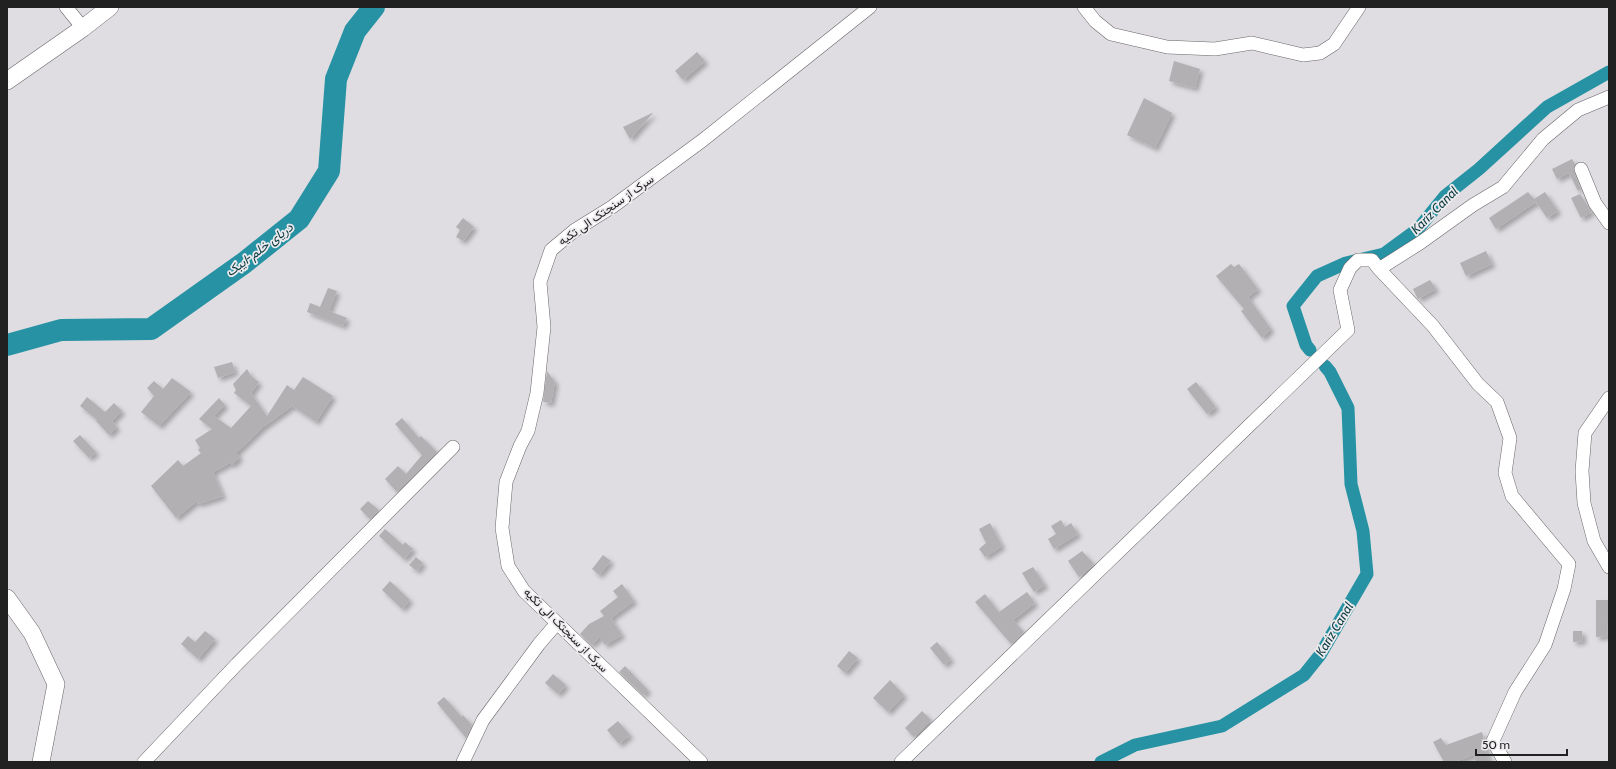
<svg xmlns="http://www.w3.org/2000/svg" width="1616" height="769" font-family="Cabin,Vazirmatn,sans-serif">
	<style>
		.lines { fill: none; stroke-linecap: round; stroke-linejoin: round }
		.canal { stroke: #2692a3; stroke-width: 13 }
		.river { stroke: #2692a3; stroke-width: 22 }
		.building { fill: #b2b0b3; filter: url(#shadow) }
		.minor-casing { stroke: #686669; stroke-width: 14 }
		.major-casing { stroke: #686669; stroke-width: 18 }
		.minor { stroke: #fff; stroke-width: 13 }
		.major { stroke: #fff; stroke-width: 17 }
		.labels { text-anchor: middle; stroke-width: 3.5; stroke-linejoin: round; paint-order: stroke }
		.street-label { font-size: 12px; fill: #222122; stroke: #edebee }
		.water-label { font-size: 13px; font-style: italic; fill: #093a41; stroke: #edebee }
	</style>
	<defs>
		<filter id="shadow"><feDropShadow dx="3.5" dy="3.5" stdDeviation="2" flood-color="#0004"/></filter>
	</defs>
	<rect width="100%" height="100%" fill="#dfdde1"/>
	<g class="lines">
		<path class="canal" d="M1310,350L1306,345L1293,306L1317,276L1346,263L1384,254L1418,229L1445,196L1479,169L1547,107L1609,72
			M1101,762L1135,745L1222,726L1304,675L1320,655L1367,574L1363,531L1351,484L1348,408L1330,372L1325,366"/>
		<path class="river" d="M7,345L61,330L151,329L244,263L299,219L329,171L336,79L355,31L374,7"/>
	</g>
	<path class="building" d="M697,52L705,61L683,80L675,71Z
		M1174,61L1200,69L1195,88L1169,81Z
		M1144,98L1172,113L1155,148L1127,135Z
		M652,113H653L630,139L623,127Z
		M1572,159L1575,164L1574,172L1581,189L1578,191L1569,173L1557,179L1552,169Z
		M1528,192L1534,199L1545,192L1558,211L1547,218L1536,202L1496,229L1489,218Z
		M1580,194L1592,212L1581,218L1571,198Z
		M463,218L474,227L463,241L456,237L460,230L456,227Z
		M1486,251L1492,264L1466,276L1460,263Z
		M1231,264L1234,267L1239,264L1258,289L1248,297L1271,329L1262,338L1241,311L1244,309L1216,276Z
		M1430,280L1436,289L1418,299L1413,289Z
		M328,288L337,291L329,311L347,318L343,326L307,312L310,303L320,307Z
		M232,362L235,372L218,378L214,367Z
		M247,369L251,376L259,382L251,393L267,416L287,385L294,390L303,377L333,396L316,422L292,406L263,427L236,453L240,457L232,465L230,463L213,472L223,496L198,504L197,501L176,518L151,486L178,460L183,466L201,453L198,450L200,448L195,440L212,429L199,419L219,398L225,405L214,416L231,428L251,406L234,393L236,390L233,384Z
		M547,371L555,382L551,403L543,402Z
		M172,378L191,392L159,426L141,412L154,396L147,388L154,381L163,389Z
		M1196,382L1216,407L1207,414L1187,389Z
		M87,397L105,412L114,403L122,411L112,421L117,427L109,435L96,421L97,420L80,406Z
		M402,418L419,438L421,436L437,452L397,492L385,479L398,466L406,474L422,455L395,424Z
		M80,435L96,452L89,458L73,441Z
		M368,501L379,510L370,519L360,509Z
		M1061,520L1065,527L1071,523L1078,534L1054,549L1048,539L1056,534L1051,526Z
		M990,523L1002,546L985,557L979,549L986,543L979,529Z
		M385,529L403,545L405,542L413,549L404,559L379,536Z
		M1082,551L1094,564L1079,577L1068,561Z
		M603,555L611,561L599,575L592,569Z
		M416,557L423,563L417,571L409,565Z
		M1033,567L1045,585L1034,592L1022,573Z
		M390,581L410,600L402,609L382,590Z
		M622,584L634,601L611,618L622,635L605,645L600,637L591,645L580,634L589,624L604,616L600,611L618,597L613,591Z
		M1027,592L1035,603L1013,620L1024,632L1011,644L975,602L985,594L999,612Z
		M1596,600H1609L1607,636L1596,637Z
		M205,631L215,639L198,659L181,644L188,636L195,642Z
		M1573,631H1582L1583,641L1573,642Z
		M937,642L951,659L944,665L930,648Z
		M849,651L858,658L845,673L837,666Z
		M625,666L648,690L643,695L619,672Z
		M553,674L566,685L558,694L545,683Z
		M890,680L904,695L888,712L873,698Z
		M444,697L462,717L463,715L472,725L466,738L437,703Z
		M922,711L931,720L914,737L905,728Z
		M618,721L630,735L619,744L607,730Z
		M1482,732L1489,762H1476L1474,755L1454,762H1444L1433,742L1441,738L1446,745Z"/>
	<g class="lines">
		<g class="minor-casing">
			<path id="minor" d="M66,7L83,28
				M1084,7L1095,21L1111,34L1167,47L1215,49L1252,43L1303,55L1320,53L1334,44L1359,7
				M1581,169L1595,203L1609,223
				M1379,269L1433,326L1478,384L1497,402L1510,438L1505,473L1512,496L1569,564L1564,589L1545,645L1515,692L1493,741L1505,762
				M1609,398L1585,433L1582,471L1584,503L1594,541L1609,567
				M144,762L237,664L453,447
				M463,762L483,720L539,644L557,623
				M701,762L524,591L508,566L502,528L506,482L520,446L528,431L537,393L544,327L540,282L551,250L575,230L612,207L703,140L870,7
				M901,762L1348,330L1340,290L1350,268L1358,260H1372L1379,269L1420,243L1473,205L1503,187L1543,139L1578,110L1609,97"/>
		</g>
		<g class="major-casing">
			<path id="major" d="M7,81L83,28L110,7
				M7,598L32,633L56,684L41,762"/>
		</g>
		<use href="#minor" class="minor"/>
		<use href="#major" class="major"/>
	</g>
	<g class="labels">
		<g class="street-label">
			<text transform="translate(606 210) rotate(-35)" y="4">سرک از سنجتک الی تکیه</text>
			<text transform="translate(566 630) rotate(45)" y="4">سرک از سنجتک الی تکیه</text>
		</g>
		<g class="water-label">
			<text transform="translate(1434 210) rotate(-45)" y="5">Kariz Canal</text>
			<text transform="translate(259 249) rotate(-37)" y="5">دریای خلم-ایبک</text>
			<text transform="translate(1334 629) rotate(-59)" y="5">Kariz Canal</text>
		</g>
	</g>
	<rect width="1616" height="769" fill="none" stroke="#222122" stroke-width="16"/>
	<path d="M1476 749v6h91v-6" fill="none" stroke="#222122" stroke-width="2"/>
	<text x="1482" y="749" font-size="12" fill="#222122" stroke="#edebee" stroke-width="3" paint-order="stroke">50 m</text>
</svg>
